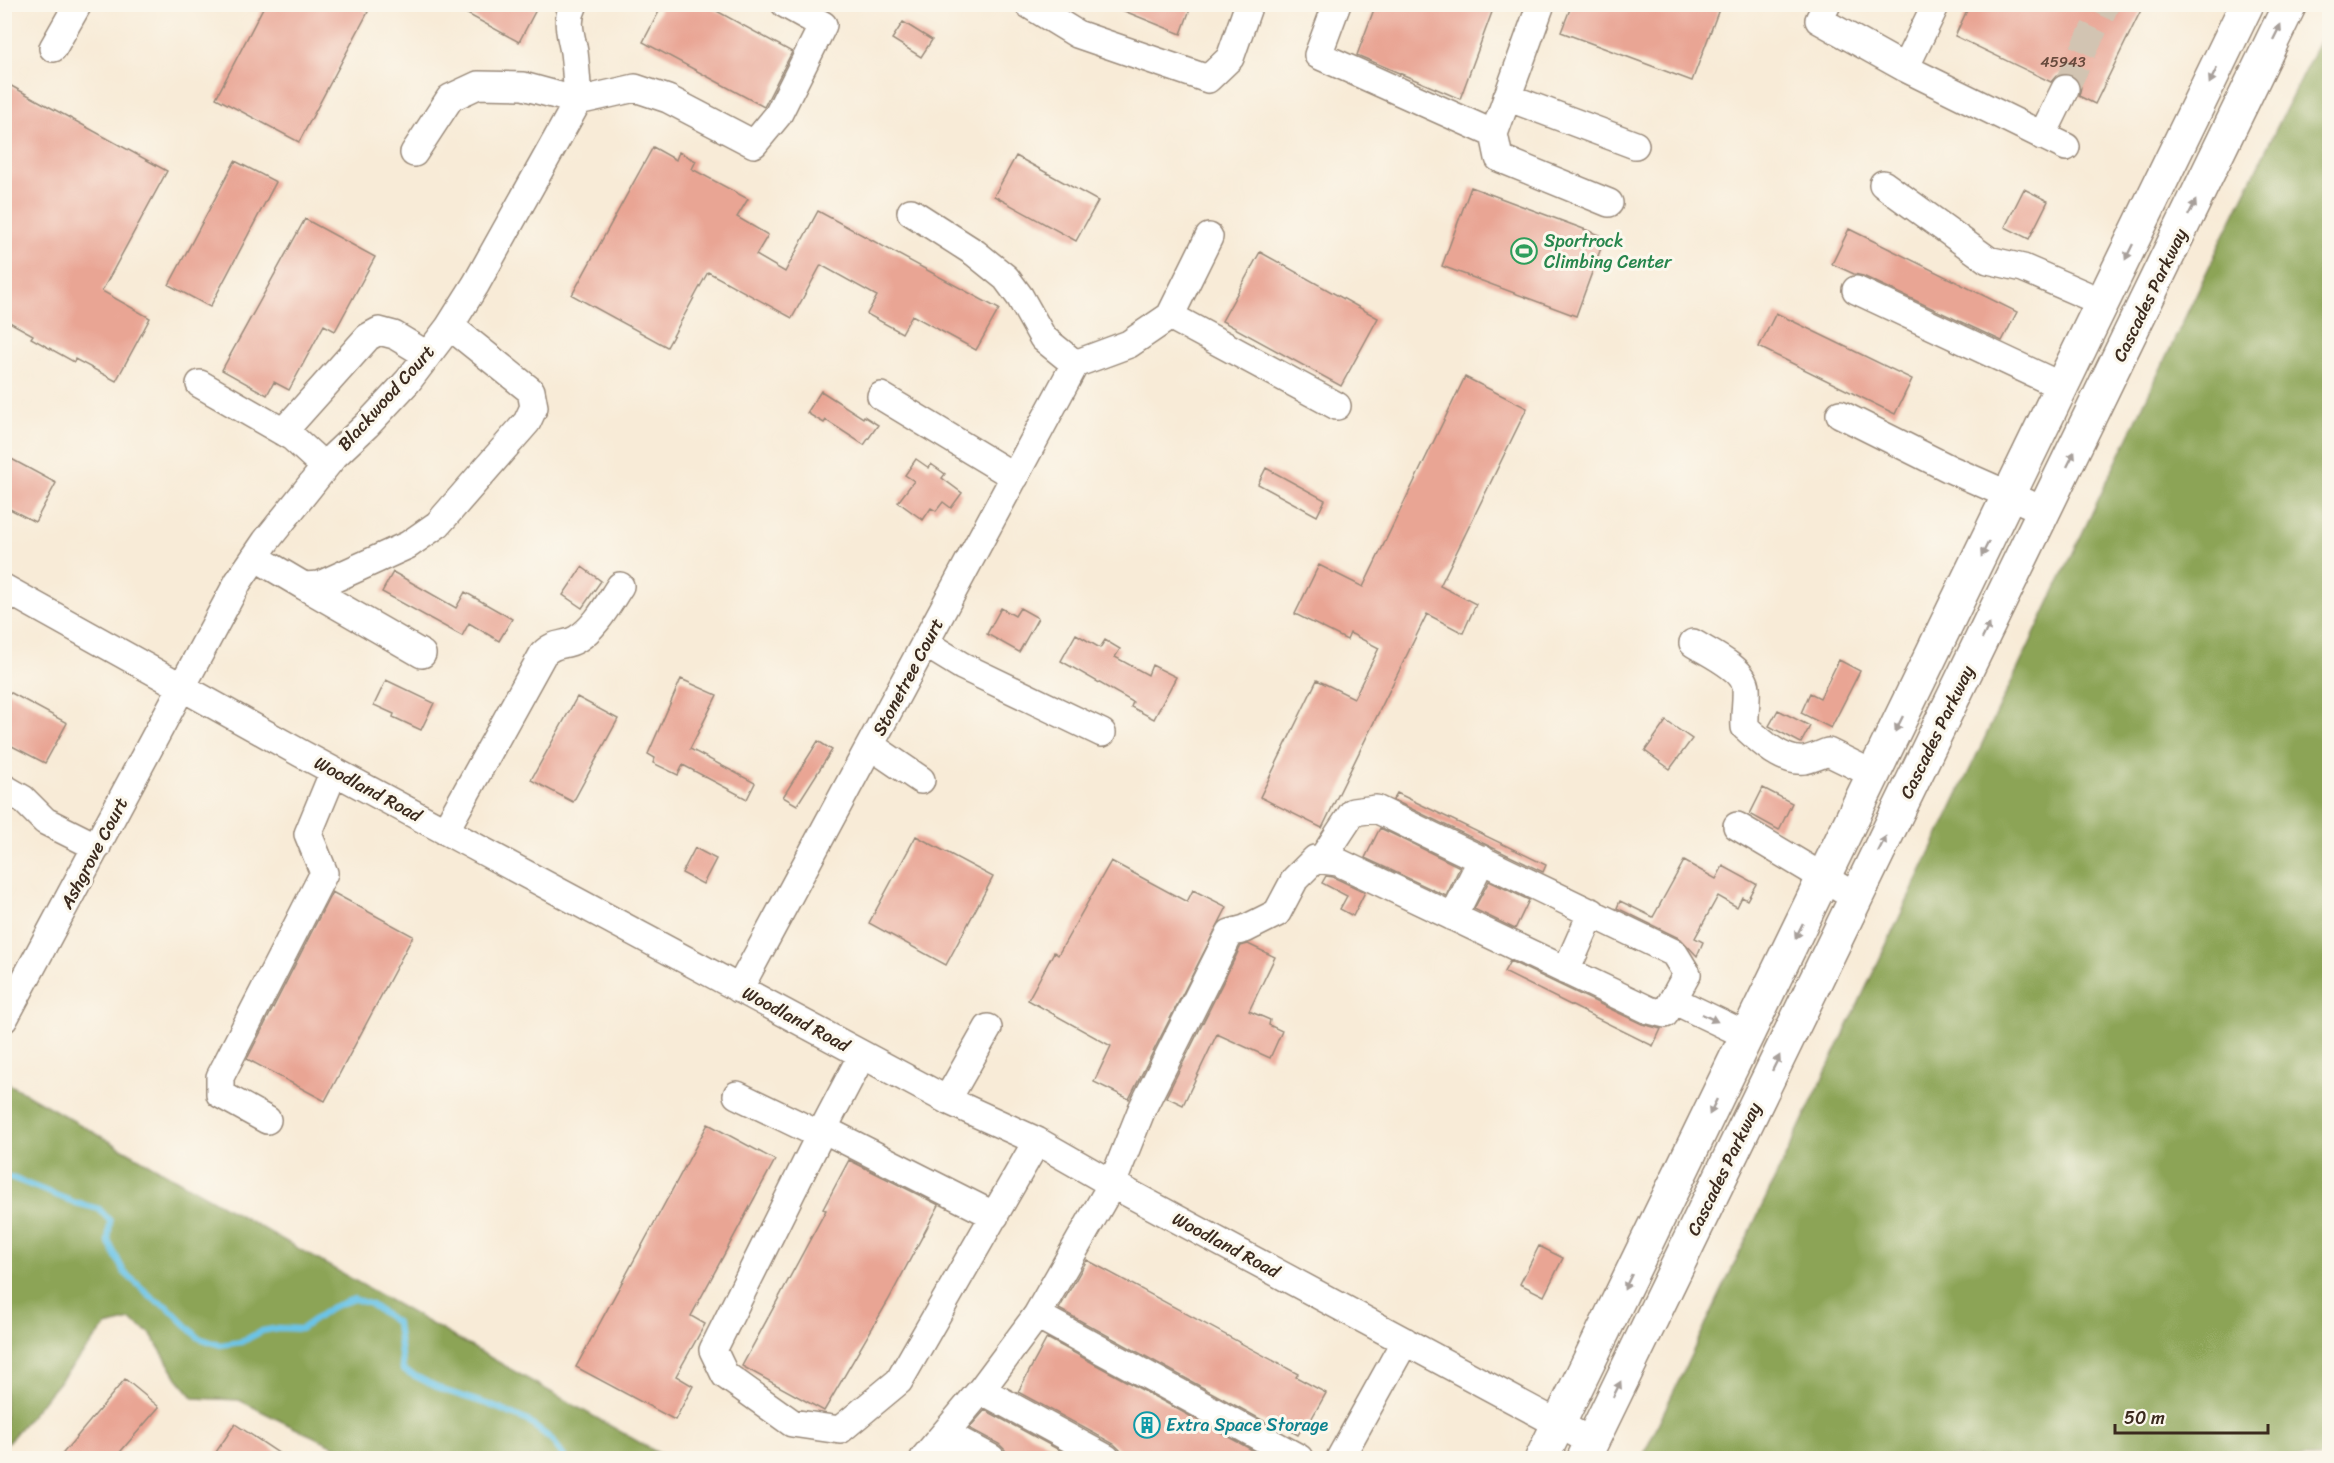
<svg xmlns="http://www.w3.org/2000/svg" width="2334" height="1463" font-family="Sriracha,sans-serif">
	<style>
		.forest { fill: #8ca456; stroke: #64673a; stroke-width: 1.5 }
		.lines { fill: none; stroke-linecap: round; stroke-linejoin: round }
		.stream { stroke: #6ac4e8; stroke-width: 6 }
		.building { fill: #e9a594 }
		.minor-tunnel { stroke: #d2c4b2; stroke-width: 27; stroke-dasharray: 27 14; stroke-linecap: butt }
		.minor-casing { stroke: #9a8a7a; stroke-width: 30 }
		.major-casing { stroke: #9a8a7a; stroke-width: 36 }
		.minor { stroke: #fff; stroke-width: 27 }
		.major { stroke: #fff; stroke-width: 33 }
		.oneway { fill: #a79f9a }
		.labels { text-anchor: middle; stroke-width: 6; stroke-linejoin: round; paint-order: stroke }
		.number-label { font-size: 15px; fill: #66493c }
		.leisure-label { font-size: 18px; fill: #27864d; stroke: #fbf7ec; text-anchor: start }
		.street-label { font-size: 18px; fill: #3b2a1e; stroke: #fbf7ec }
		.culture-label { font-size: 18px; fill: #0d838f; stroke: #fbf7ec; text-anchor: start }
	</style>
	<rect width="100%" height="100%" fill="#fbf7ec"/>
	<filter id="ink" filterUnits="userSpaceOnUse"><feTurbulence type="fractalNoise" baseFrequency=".0167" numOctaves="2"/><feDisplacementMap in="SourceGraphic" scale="12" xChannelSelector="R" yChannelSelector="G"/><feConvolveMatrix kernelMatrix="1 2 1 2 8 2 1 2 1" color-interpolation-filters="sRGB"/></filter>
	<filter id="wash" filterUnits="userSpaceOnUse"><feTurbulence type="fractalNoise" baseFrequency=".008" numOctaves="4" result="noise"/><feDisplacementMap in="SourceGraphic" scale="24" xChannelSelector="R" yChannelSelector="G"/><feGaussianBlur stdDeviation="1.35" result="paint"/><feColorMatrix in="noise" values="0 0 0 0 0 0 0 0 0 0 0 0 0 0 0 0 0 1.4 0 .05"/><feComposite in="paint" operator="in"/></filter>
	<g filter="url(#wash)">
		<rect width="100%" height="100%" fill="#f8ebd7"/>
		<path class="forest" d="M2329,21V1458H1642L2229,225Z
			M7,1083L667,1458H357L355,1455L297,1429L239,1400L194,1398L177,1378L151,1334L130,1320L106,1326L5,1446L4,1087Z"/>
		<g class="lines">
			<path class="stream" d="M4,1178L10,1177L76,1203L99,1209L110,1221L108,1241L124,1272L155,1300L168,1307L199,1338L220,1345L241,1342L262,1331L278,1328L301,1329L332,1307L354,1299L370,1304L397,1323L403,1370L443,1390L490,1405L526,1420L550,1438L565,1458"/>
		</g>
		<g id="blocks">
			<path class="building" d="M265,4H355L368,12L299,142L216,98Z
				M449,4H539L519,42Z
				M663,4H704L792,52L764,107L643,42Z
				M1107,4H1192L1181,34Z
				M1376,4H1495L1460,99L1357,55Z
				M1572,4H1721L1692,81L1561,32Z
				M1970,4H2144L2095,104L2079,96L2081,87L2078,80L2072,75L2063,73L2056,76L2051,82L1955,36Z
				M903,22L932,40L921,57L892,39Z
				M4,82L167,171L102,291L150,318L116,381L75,359L74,362L31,338L33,335L4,319Z
				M653,147L676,160L679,152L696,161L692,169L748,199L737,217L768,235L756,255L785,272L818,211L999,309L976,350L912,315L902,333L867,314L877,296L821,265L792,318L708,272L667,347L572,295Z
				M1016,156L1098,201L1076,241L994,196Z
				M235,161L276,182L210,307L169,285Z
				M1471,187L1605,237L1576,316L1442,266Z
				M2024,189L2048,201L2029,239L2005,227Z
				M305,219L375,257L335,331L324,325L289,390L274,382L267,395L222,370Z
				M1849,229L2017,312L2002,341L1863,276L1854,274L1832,264Z
				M1260,252L1378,318L1341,386L1222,321Z
				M1776,313L1912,379L1895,414L1759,347Z
				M1465,377L1527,408L1440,586L1476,604L1463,633L1427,614L1322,828L1260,797L1317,680L1354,698L1379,648L1350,633L1347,640L1295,614L1319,565L1363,587Z
				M821,391L863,418L864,416L878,425L864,445L826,420L824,423L807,413Z
				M4,455L56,483L35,522L4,506Z
				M916,459L929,468L931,464L945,474L942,478L962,493L951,508L943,502L936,511L931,508L923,520L898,502L914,481L905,475Z
				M1266,468L1325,500L1317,516L1258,484Z
				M582,567L601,581L582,608L563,595Z
				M393,572L456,608L465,592L512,619L499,641L469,623L462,636L382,592Z
				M1001,608L1015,616L1020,608L1038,618L1019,652L987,634Z
				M1076,634L1100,648L1105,640L1120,649L1115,657L1148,675L1152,665L1176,677L1154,719L1131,707L1133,702L1061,661Z
				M1839,660L1860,671L1831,728L1801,713L1810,693L1820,698Z
				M681,679L717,695L690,749L755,783L747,799L683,765L678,775L653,763L655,758L648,754Z
				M386,680L434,703L421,730L393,717L394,714L374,705Z
				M4,689L67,723L45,763L4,742Z
				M577,697L618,719L573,802L531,780Z
				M1778,710L1810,726L1801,743L1769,726Z
				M1666,721L1692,739L1670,769L1645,751Z
				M818,741L832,750L797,805L783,797Z
				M1763,788L1792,803L1779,830L1750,814Z
				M1397,793L1546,865L1543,872L1393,800Z
				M1380,828L1460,867L1446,896L1365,858Z
				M916,836L993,877L946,965L869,923Z
				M695,848L716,859L703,884L682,873Z
				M1111,861L1187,902L1193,890L1227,907L1129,1099L1094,1082L1111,1046L1028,1000L1054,952L1058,955Z
				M1684,861L1716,879L1723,866L1756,884L1747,900L1742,897L1737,907L1718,896L1695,938L1703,942L1697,956L1681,939L1617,908L1620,901L1653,917Z
				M1326,876L1333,877L1365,892L1353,916L1340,909L1347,896L1322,883Z
				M1489,881L1529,900L1515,929L1474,909Z
				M332,892L413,936L325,1101L247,1059Z
				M1248,944L1275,957L1249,1011L1270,1020L1269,1025L1282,1031L1270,1058L1217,1034L1183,1105L1166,1097L1241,946Z
				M1510,961L1642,1024L1661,1029L1653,1046L1504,972Z
				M708,1124L775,1160L691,1316L705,1324L676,1376L693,1386L675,1420L576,1367Z
				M849,1160L939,1205L888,1301L824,1411L742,1366L826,1210L823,1209Z
				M1539,1246L1563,1258L1544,1296L1520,1284Z
				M1087,1260L1298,1374L1296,1377L1326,1393L1309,1423L1306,1421L1298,1435L1273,1421L1271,1425L1059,1309Z
				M1047,1338L1267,1458H1122L1120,1450L1114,1444L1018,1392Z
				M125,1379L159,1407L115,1458H59Z
				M985,1410L1074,1458H1007L1005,1450L999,1444L969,1428Z
				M235,1424L286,1458H212Z"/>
		</g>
	</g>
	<g filter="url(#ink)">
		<use href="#blocks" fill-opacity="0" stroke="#9a8a7a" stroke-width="1.5"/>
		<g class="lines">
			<path class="minor-tunnel" d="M2065,89L2106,4"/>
			<g class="minor-casing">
				<path id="minor" d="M574,4C565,22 571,34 574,52C576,68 577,85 578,101
					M1028,4L1077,34L1208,79L1230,58L1249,4
					M1337,4L1318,55L1494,134L1541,4
					M1827,4L1819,20L1905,68L1936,4
					M53,48L78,4
					M1905,68L2066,147
					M1507,97L1635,145
					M1494,134L1499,158L1609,203
					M2042,136L2065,89
					M414,153L450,98L478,85L523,86L578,101L635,88L668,99L754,144L778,115L823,25L785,4
					M1883,184L1988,260L2023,268L2104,303
					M911,212L975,253L1006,278L1020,297L1043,338L1075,364
					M1856,290L2063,387
					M1170,316L1337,406
					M1075,364L1129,344L1170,316L1209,237
					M200,384L292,437L325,467
					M881,396L1015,477
					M1840,414L1950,469L2045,511
					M283,432L368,337L379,331L394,335L427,355
					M255,557L304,586L320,585L408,545L438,524L527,422L534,407L531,391L450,326
					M304,586L422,654
					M4,588L302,754L947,1100L1037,1141L1112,1184L1592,1442
					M1693,643C1709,653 1745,669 1746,688C1747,701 1744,714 1745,727C1759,740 1783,763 1805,760C1813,758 1820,755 1828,752L1875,775
					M926,644L962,666L1102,733
					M871,746L921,780
					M4,788L23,799L45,821L97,847
					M1737,826L1856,897
					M445,831L543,654C556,641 564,647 577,639C596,627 608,604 620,586
					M1453,917L1482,859
					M1566,971L1592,912
					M739,989L1075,364
					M1673,1000L1748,1036
					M4,1019L238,582L266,541L334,456L367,425L408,381L449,327L476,284L578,101
					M737,1095L820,1135L713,1350L725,1375L792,1423L840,1430L899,1381L1037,1141
					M947,1100L988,1028
					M267,1120L220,1094V1077L324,873L308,834L334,771
					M823,1129L995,1216
					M820,1135L862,1055
					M1037,1315L1299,1458
					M981,1390L1106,1458
					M945,1433L991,1458
					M924,1458L981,1390L1037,1315L1112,1184L1142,1109L1230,933L1245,929L1277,913L1295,879L1315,859L1338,862L1649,1010L1665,1014L1687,974L1674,953L1376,809L1353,812L1322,859
					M1340,1458L1405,1341"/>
			</g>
			<g class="major-casing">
				<path id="major" d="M1542,1458L2247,4
					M1584,1458L2290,4"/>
			</g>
			<use href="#minor" class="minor"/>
			<use href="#major" class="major"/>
		</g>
		<defs><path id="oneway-solid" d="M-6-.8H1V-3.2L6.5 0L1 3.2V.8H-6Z" transform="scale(1.5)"/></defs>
		<g class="oneway">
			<use href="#oneway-solid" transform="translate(2277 32) rotate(-64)"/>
			<use href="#oneway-solid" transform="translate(2213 76) rotate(116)"/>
			<use href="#oneway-solid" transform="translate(2192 208) rotate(-64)"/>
			<use href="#oneway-solid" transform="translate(2129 252) rotate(116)"/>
			<use href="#oneway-solid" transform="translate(2071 459) rotate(-64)"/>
			<use href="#oneway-solid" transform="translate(1985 549) rotate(116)"/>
			<use href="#oneway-solid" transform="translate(1986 631) rotate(-64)"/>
			<use href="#oneway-solid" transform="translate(1899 724) rotate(116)"/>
			<use href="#oneway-solid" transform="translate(1882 844) rotate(-64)"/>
			<use href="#oneway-solid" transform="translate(1799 931) rotate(116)"/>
			<use href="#oneway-solid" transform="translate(1710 1018) rotate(26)"/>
			<use href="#oneway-solid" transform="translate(1776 1063) rotate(-64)"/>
			<use href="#oneway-solid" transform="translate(1713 1107) rotate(116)"/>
			<use href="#oneway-solid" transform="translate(1628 1282) rotate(116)"/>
			<use href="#oneway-solid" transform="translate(1617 1389) rotate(-64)"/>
		</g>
	</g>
	<defs>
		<g id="stadium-ring" transform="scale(1.35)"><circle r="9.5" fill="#fbf7ec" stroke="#2e9e5b" stroke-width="1.5"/><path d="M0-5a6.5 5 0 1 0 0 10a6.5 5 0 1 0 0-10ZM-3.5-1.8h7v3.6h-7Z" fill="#2e9e5b"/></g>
		<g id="building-ring" transform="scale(1.35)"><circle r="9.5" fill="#fbf7ec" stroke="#0f9aa8" stroke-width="1.5"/><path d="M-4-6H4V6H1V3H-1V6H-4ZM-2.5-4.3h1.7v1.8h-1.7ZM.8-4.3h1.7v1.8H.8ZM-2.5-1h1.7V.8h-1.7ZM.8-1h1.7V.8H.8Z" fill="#0f9aa8"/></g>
	</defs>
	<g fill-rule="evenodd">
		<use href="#stadium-ring" x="1524" y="251"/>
		<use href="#building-ring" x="1147" y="1425"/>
	</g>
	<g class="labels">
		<g class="number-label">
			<text x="2063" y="67">45943</text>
		</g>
		<g class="leisure-label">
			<text x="1544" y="247">Sportrock<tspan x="1544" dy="21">Climbing Center</tspan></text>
		</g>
		<g class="street-label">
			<text transform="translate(2150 295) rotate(-64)" y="6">Cascades Parkway</text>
			<text transform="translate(386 398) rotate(-48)" y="6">Blackwood Court</text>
			<text transform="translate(908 677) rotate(-62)" y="6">Stonetree Court</text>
			<text transform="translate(1937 732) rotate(-64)" y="6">Cascades Parkway</text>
			<text transform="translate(368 789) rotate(28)" y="6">Woodland Road</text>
			<text transform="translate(94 853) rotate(-62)" y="6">Ashgrove Court</text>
			<text transform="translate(796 1019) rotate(28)" y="6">Woodland Road</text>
			<text transform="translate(1724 1169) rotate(-64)" y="6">Cascades Parkway</text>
			<text transform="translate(1226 1245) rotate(28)" y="6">Woodland Road</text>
		</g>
		<g class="culture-label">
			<text x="1166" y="1431">Extra Space Storage</text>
		</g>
	</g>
	<rect width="2334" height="1463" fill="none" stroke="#fbf7ec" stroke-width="24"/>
	<path d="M2115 1424v9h153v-9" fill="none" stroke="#3b2a1e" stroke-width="3"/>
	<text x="2124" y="1424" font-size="18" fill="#3b2a1e" stroke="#fbf7ec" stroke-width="4.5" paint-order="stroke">50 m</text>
</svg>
